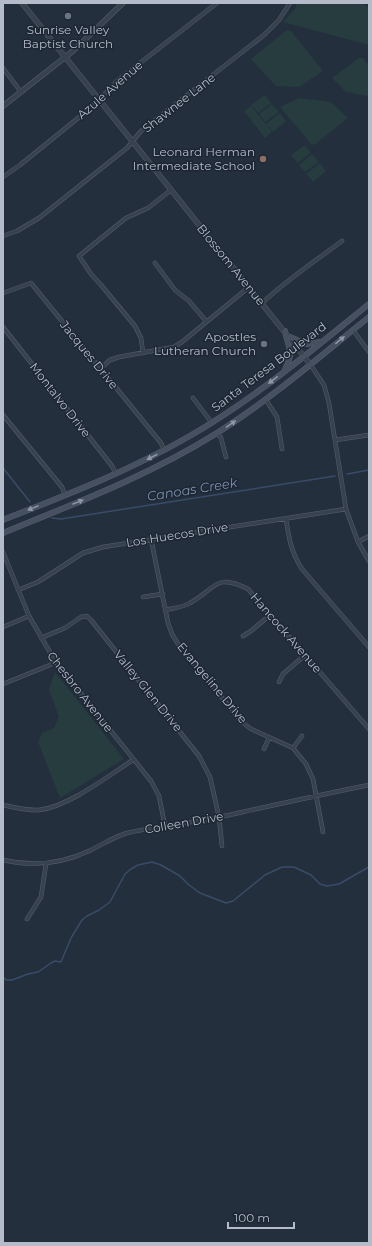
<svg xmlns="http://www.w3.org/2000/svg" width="372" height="1246" font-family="Montserrat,sans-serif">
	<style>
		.green { fill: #263c3f }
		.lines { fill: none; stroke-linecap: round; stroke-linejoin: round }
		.stream { stroke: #394c67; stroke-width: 1.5 }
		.minor-casing { stroke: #565f6c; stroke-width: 4.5 }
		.tertiary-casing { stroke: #565f6c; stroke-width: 5.5 }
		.secondary-casing { stroke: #565f6c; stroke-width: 6 }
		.minor { stroke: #38414e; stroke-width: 3.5 }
		.tertiary { stroke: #38414e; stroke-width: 4.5 }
		.secondary { stroke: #465061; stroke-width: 5 }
		.oneway { fill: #8e96a5 }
		.worship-dot { fill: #6b7280; stroke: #1d2633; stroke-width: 1.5 }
		.education-dot { fill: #8d6e63; stroke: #1d2633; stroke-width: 1.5 }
		.labels { text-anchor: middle; stroke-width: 3; stroke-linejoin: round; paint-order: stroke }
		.poi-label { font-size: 12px; fill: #b4bcc9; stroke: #1d2633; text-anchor: end }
		.street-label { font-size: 12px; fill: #b4bcc9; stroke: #1d2633 }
		.water-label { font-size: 13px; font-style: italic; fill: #7c92b1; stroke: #1d2633 }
	</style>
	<rect width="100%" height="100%" fill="#242f3e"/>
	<path class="green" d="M297,3H364L369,9V45L283,22L295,9Z
		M287,30L291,31L323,71L299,87L276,86L251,59Z
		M359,58H363L369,65V95L367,96L346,92L332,78Z
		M265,95L271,103L258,113L251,105Z
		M299,98L331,102L348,118L314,145L311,144L280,107Z
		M272,104L279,112L265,122L259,114Z
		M251,106L272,132L265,138L244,111Z
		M280,113L286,121L273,132L266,124Z
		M305,145L311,153L298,163L291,155Z
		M312,154L319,162L305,172L299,165Z
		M320,163L326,171L313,182L306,174Z
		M55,672L124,759L60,798L38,742L42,733L54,728L59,717L49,690Z"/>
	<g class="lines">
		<path class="stream" d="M3,468L30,502
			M347,474L369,470
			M52,518L61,519L335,476
			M3,977L6,980H12L28,974L38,972L51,963L55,961L61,962L71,938L82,920L87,916L99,910L110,902L125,874L131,869L138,865L152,862L161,865L180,876L189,885L200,893L226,903L233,901L265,875L282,867H294L311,875L320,884L327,886L339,884L369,867"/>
		<g class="minor-casing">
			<path id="minor" d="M3,68L21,92
				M3,177L20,165L93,106L117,81L217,3
				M3,236L17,231L39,218L127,148L141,131L264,35L279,20L290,3
				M155,263L175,290L189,301L206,321
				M3,293L31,283L161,443L164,450
				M262,303C287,280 315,261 342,241
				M3,327L112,466L116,474
				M353,330L369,352
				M143,353L141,338L135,326L101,285L91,274L79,256L126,218L148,208L171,190
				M310,364L324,385L329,403L346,509L358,542L369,561
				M101,368L110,360L119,357L174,347L182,342L249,287
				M193,398L212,423
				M266,400L277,417L282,449
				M3,415L62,487L65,495
				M217,433L221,438L226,457
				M335,440L369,435
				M286,519C289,539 291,552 302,569L369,647
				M151,539L168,623L172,634L178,644L242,722L251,729L293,748L306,764L313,779L323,832
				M358,542L369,536
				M3,552L29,616L55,661L151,781L159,796L165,826
				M18,590L38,582L83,553L103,547L346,509
				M143,597L163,594
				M166,610C174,608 184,607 190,603C216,589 215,572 248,589L369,729
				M3,627L29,616
				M243,636L251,631L270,615
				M41,638L65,628L81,617L87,616L91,620L199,756L210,777L219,817L222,846
				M279,682L283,674L305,655
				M3,684L50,665L55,661
				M293,748L302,736
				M264,749L269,738
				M3,805C14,807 27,811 39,810C68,807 108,776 133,760
				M3,860C33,867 61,864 89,851C102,845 113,837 127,833C158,826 189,823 220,817C270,806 319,795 369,785
				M27,919L41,897L46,864"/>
		</g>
		<g class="tertiary-casing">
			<path id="tertiary" d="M22,3L310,364
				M3,106L73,51L123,3"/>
		</g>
		<g class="secondary-casing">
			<path id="secondary" d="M285,331C289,351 294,350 285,370
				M290,337L306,344L320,342
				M3,520C66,495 129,471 188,437C253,400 311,351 369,304
				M3,533C76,503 150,475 217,433C271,399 319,357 369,317"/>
		</g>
		<use href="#minor" class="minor"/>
		<use href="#tertiary" class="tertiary"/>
		<use href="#secondary" class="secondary"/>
	</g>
	<defs><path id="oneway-solid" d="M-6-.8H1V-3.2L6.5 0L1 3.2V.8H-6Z"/></defs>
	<g class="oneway">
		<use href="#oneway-solid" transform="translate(340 340) rotate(-39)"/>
		<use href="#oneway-solid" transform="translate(273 380) rotate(142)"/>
		<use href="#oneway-solid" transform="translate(231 424) rotate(-34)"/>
		<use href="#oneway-solid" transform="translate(152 457) rotate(153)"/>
		<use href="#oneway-solid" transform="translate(78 502) rotate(-22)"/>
		<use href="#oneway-solid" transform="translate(33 508) rotate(158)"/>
	</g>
	<g class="worship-dot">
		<circle cx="68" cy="16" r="4"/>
		<circle cx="264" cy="344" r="4"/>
	</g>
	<circle class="education-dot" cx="263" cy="159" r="4"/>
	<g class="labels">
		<g class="poi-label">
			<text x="68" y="34" text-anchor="middle">Sunrise Valley<tspan x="68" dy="14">Baptist Church</tspan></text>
			<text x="255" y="156">Leonard Herman<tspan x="255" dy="14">Intermediate School</tspan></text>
			<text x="256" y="341">Apostles<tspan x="256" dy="14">Lutheran Church</tspan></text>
		</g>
		<g class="street-label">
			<text transform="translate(110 90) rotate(-41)" y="4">Azule Avenue</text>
			<text transform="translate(179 103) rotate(-38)" y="4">Shawnee Lane</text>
			<text transform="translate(231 265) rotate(51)" y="4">Blossom Avenue</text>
			<text transform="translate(89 355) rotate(51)" y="4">Jacques Drive</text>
			<text transform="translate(269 367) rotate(-37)" y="4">Santa Teresa Boulevard</text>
			<text transform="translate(60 400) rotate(52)" y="4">Montalvo Drive</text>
			<text transform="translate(177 535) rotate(-9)" y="4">Los Huecos Drive</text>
			<text transform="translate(286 633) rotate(49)" y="4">Hancock Avenue</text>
			<text transform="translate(212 683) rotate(50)" y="4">Evangeline Drive</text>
			<text transform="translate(148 691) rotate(51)" y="4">Valley Glen Drive</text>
			<text transform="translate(80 692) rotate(52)" y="4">Chesbro Avenue</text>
			<text transform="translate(184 823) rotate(-10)" y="4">Colleen Drive</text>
		</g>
		<g class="water-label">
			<text transform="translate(192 489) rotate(-9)" y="5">Canoas Creek</text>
		</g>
	</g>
	<rect width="372" height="1246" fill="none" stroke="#b4bcc9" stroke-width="8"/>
	<path d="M228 1222v6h66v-6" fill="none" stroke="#b4bcc9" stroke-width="2"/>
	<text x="234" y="1222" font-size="12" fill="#b4bcc9" stroke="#1d2633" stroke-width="3" paint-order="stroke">100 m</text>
</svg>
